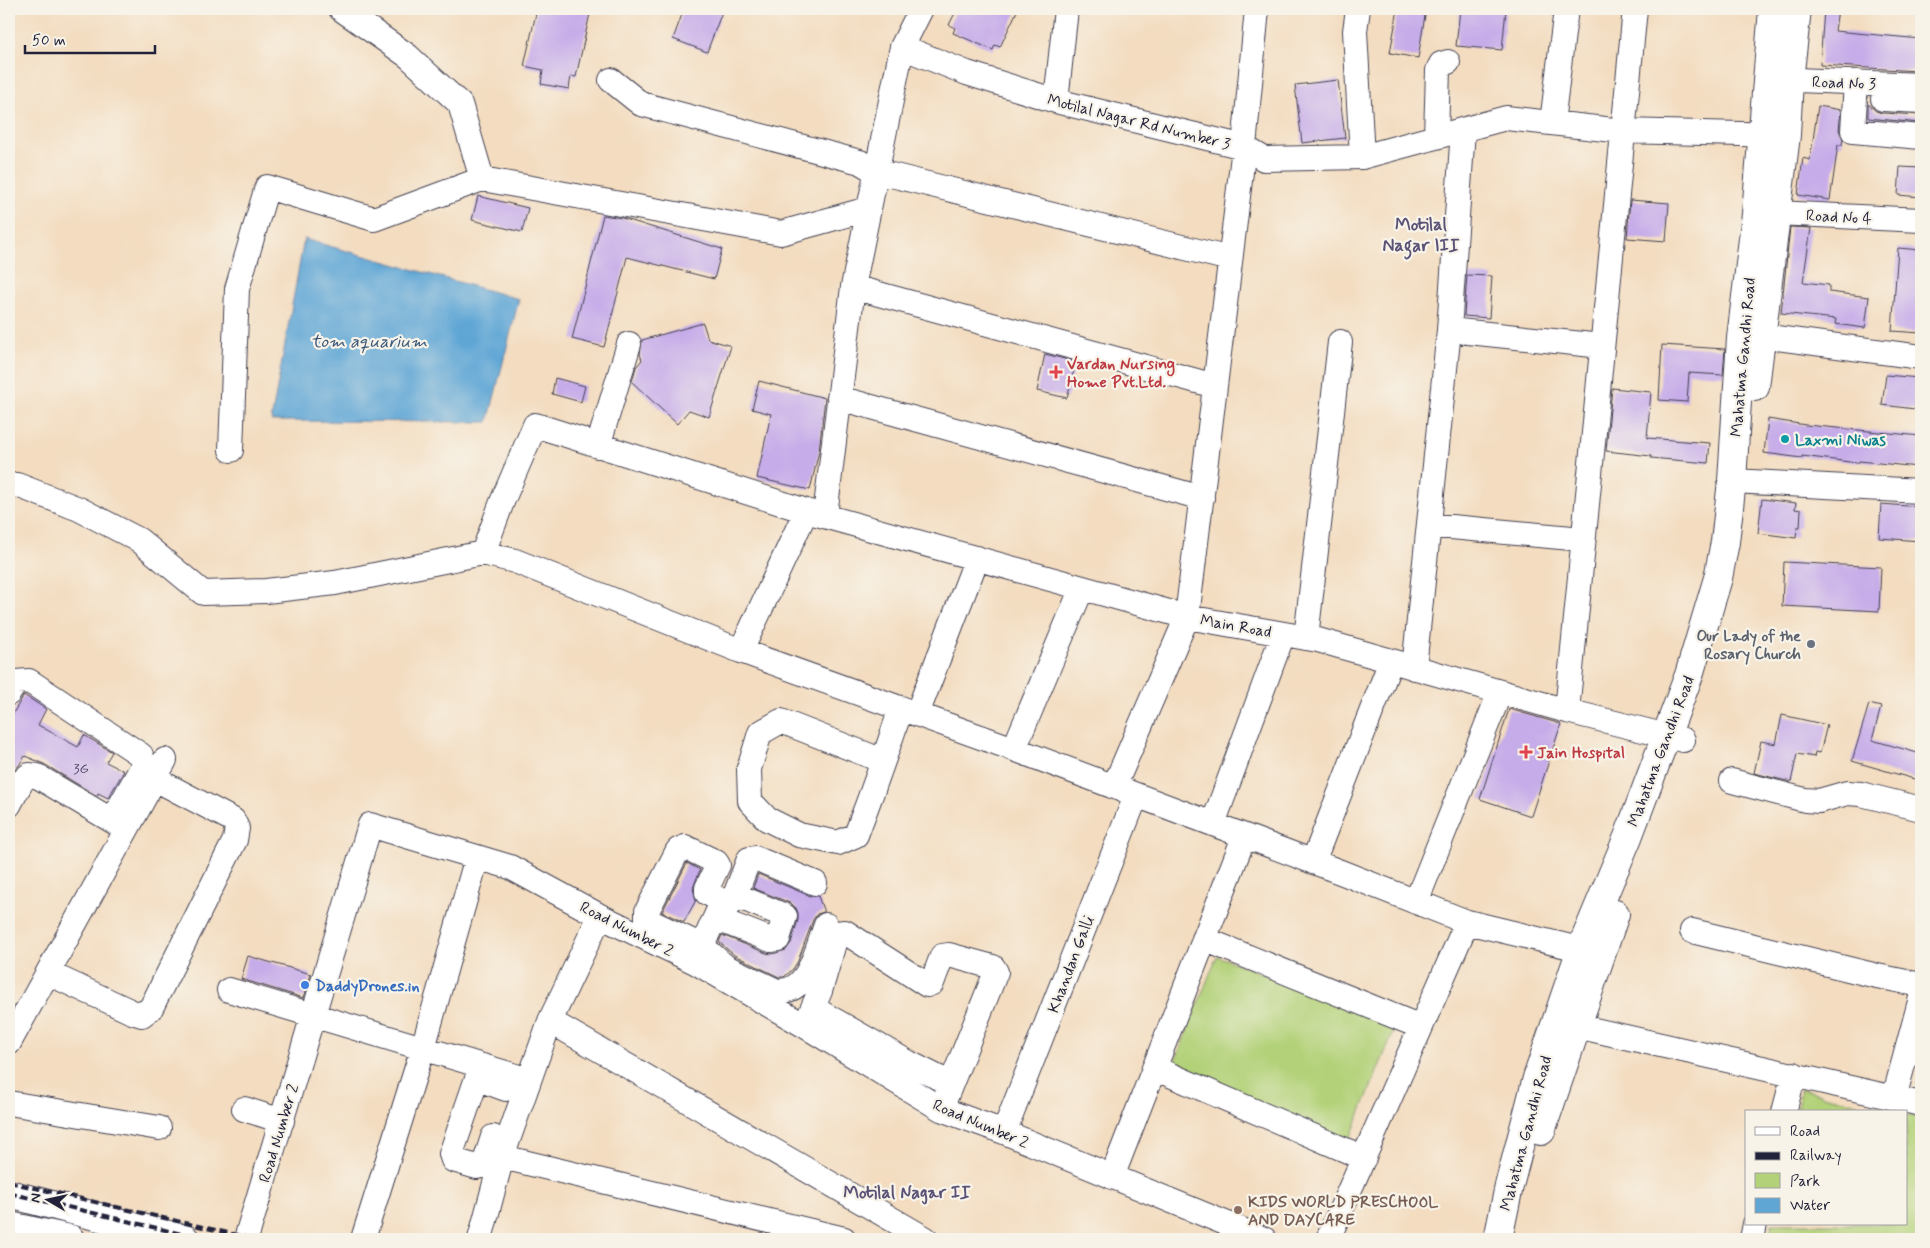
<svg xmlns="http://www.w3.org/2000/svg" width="1930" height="1248" font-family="Mynerve,sans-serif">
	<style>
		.green { fill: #b2d178; stroke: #6a7a5a }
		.water { fill: #5fa6d5; stroke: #406488 }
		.building { fill: #c6ace9 }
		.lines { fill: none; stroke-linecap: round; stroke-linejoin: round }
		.minor-casing { stroke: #413e4f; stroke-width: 26 }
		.major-casing { stroke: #413e4f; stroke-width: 30 }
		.minor { stroke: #fff; stroke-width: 24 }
		.major { stroke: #fff; stroke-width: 28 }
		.rail { stroke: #22223b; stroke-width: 4; stroke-dasharray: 8 4; stroke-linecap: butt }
		.health-dot { fill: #e0444e; stroke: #f7f3e8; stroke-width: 2 }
		.culture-dot { fill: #0f9aa8; stroke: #f7f3e8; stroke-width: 2 }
		.worship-dot { fill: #6b7280; stroke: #f7f3e8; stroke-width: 2 }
		.shop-dot { fill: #3f7fe0; stroke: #f7f3e8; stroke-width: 2 }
		.education-dot { fill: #8d6e63; stroke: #f7f3e8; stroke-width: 2 }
		.labels { text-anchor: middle; stroke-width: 4.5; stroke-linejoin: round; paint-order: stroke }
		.number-label { font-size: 14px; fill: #4b4466 }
		.street-label { font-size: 16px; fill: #22223b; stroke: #f7f3e8 }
		.health-label { font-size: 16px; font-weight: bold; fill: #be3a42; stroke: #f7f3e8; text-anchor: start }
		.culture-label { font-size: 16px; font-weight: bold; fill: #0d838f; stroke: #f7f3e8; text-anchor: start }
		.worship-label { font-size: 16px; font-weight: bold; fill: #5b616d; stroke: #f7f3e8; text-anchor: end }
		.shop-label { font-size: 16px; font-weight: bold; fill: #366cbe; stroke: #f7f3e8; text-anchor: start }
		.education-label { font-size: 16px; font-weight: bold; fill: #785e54; stroke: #f7f3e8; text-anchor: start }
		.neighbourhood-label { font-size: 18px; font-weight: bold; fill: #5b5278; stroke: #f7f3e8 }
		.water-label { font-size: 18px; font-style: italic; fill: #3a5779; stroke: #f7f3e8 }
	</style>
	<rect width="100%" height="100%" fill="#f7f3e8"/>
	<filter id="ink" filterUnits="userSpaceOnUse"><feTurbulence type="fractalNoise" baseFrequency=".02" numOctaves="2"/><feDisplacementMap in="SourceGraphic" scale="10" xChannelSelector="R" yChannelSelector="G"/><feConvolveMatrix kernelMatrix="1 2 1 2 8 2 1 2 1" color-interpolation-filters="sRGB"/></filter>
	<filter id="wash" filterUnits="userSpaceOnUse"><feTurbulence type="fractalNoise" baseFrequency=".0096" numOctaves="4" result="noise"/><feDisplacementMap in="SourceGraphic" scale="20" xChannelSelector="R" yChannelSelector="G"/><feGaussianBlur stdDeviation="1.12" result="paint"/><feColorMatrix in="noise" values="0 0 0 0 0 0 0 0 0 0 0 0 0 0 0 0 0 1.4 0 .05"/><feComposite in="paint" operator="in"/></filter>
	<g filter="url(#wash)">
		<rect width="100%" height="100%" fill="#f3dcbf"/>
		<path class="green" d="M1217,956L1396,1025L1349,1141L1172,1069Z
			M1801,1089L1888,1112H1796Z
			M1906,1115L1921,1118V1239H1769L1772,1224H1906Z"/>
		<path class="water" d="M304,239L519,299L488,422L271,421Z"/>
		<g id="blocks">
			<path class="building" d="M537,9H591L576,77L571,76L569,89L541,84L543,70L524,66Z
				M684,9H723L707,52L673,39Z
				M957,9H1018L1000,47L995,45L993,50L953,33L955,28L949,25Z
				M1398,9H1426L1418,58L1390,53Z
				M1460,9H1506L1502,50L1456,46Z
				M1824,9H1838L1835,31L1921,39V66H1917V71L1820,65Z
				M1338,80L1345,138L1302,143L1295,85Z
				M1868,104L1876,111L1882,113L1921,115V123L1868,118Z
				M1818,106L1841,110L1839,130L1843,139L1842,145H1838L1830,200L1798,195L1803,158L1810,160Z
				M1900,167L1921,168V197L1898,195Z
				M478,196L528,208L522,232L472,220Z
				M1630,200L1669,203L1666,241L1627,238Z
				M603,215L622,218L722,249L714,279L627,257L604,347L572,339Z
				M1790,227L1811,228L1803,282L1829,285V292L1869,297L1865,328L1835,324L1836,319L1781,313Z
				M1898,248L1921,250L1918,304H1921V333L1892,331Z
				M1467,275L1492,276L1489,318L1464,316Z
				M703,323L708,339L731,346L709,417L689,410L677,424L632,382L636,367L642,360L640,354L642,340Z
				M1662,345L1725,349L1723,375L1689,373L1687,402L1659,400Z
				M1045,354L1076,362L1067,398L1037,391Z
				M1886,375L1919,378L1915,409L1882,405Z
				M555,378L585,386L581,402L552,394Z
				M759,381L825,398L819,451L810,490L757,478L771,414L752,409Z
				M1612,388L1651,392L1647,438L1710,443L1708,463L1651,458V456L1606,451Z
				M1768,419L1806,425L1921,436L1918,467L1859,461L1858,463L1802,456V458L1764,453Z
				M1762,499L1796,503L1795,509L1801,510L1800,527H1797L1796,538L1758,533Z
				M1881,504L1921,507V541L1879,538Z
				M1784,562L1881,567L1879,611L1782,606Z
				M24,695L46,709L38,725L78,747L84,735L112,752L106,762L124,771L108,798L98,793L97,796L44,764L25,756L20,764L9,777V720Z
				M1869,704L1881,707L1872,740L1921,754V781L1852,761Z
				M1509,709L1561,724L1531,816L1480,799Z
				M1782,715L1827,725L1820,753L1815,752L1814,757L1797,754L1791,782L1754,773L1761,741L1776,744Z
				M687,863L700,870L693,888L696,900L684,922L662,912Z
				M758,874L810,896H818L824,912L817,914L813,920L798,961L793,969L784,977H779L734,955L719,942L722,935L766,953L772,954L786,950L791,943L798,920V913L796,908L790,903L753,888Z
				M248,956L311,974L304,998L241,979Z"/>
		</g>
	</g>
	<g filter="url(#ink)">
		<use href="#blocks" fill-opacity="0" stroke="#413e4f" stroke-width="1"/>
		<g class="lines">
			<g class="minor-casing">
				<path id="minor" d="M341,9L408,56L460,104L482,179
					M1358,9L1355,31L1362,157
					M902,47L967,73L1056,101L1244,147L1257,9
					M1771,79L1921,85
					M611,80L641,104L860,162L875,171L1230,259
					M1856,82L1853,131L1921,137
					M1883,99L1921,101
					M1056,101L1066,9
					M1552,123L1566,9
					M1463,130L1449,330L1602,346
					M1436,137L1438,70L1441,64L1448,62
					M1758,214L1776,213L1921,220
					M853,287L1215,386
					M1742,337L1761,336L1921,357
					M839,398L1202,498
					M598,446L629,344
					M231,450L237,289L267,187L374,219L482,179L781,233L868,209
					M1732,481L1921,491
					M17,485L79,509L139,540L203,593L266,591L335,583L483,553L515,561L741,651L1014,749L1343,873L1467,922L1600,954
					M825,515L853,287L902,47L921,9
					M1429,525L1583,539
					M483,553L502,502L535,425L806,511L1187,617L1318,640L1567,711L1683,740
					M1306,638L1340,342
					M741,651L806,511
					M1414,668L1449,330
					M9,693L16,682L29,681L141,755L144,763L140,771L112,820
					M1567,711L1635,9
					M917,714L977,558
					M1014,749L1082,588
					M883,761L781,721L760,733L749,769L750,801L767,819L799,835L838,843L856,835C872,793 887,751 901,708
					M1732,781L1805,800L1819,801L1847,793L1861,794L1921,809
					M1114,787L1187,617L1244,147L1264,159L1362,157L1506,118L1623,131L1780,135
					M9,805L22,781L29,775L37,776L126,829
					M1213,824L1283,634
					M1313,862L1391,661
					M725,901L732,903L749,859L755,858L815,883
					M1416,902L1500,692
					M715,918L771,940L778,939L785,916L735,895
					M1692,931L1877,976L1921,985
					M1204,939L1421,1027
					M695,962C704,942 713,921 723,901L707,893V888L718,865L716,862L685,847L678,850L647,911V920L702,946L726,967L777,991C809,994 817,948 826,925
					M48,973L132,1012L142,1015L151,1008L235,840L237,828L233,820L155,779
					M229,990L529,1080
					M813,1008L909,1063L951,1084
					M550,1021L926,1239
					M1559,1022L1921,1104
					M805,1026L820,991L837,933L845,932L927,985L932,983L942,956L949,955L993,967L996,972L941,1109
					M9,1043L165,760
					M1154,1068L1364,1158
					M1894,1098L1921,998
					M9,1103L159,1128
					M244,1109L282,1121
					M1784,1112L1794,1074
					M1004,1132L1136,796
					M493,1137L484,1165L477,1167L453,1160L451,1154L476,1081H484L506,1089
					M502,1157L844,1239
					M1112,1177L1244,837
					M246,1239L370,825L510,867L600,916L695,962L805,1026L941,1109L1004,1132L1264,1239
					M363,1239L423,1048L477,857
					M480,1239L502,1157L550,1021L600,916
					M1328,1239L1467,922
					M1752,1239L1755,1224"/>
			</g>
			<g class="major-casing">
				<path id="major" d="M1755,387L1786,135L1789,80L1797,9
					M1541,1131L1615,914
					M9,1194L185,1239
					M9,1226L70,1239
					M1498,1239L1509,1186L1537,1078L1581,949L1628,837L1689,675L1718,578L1725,542L1732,481L1741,338L1756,214L1773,9"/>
			</g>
			<use href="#minor" class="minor"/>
			<use href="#major" class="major"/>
			<path class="rail" d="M9,1182L254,1239
				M9,1193L203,1239"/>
		</g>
	</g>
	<g class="health-dot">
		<path d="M1053.5 364.5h5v5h5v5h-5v5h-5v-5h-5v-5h5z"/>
		<path d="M1523.5 744.5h5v5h5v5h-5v5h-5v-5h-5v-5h5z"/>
	</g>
	<circle class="culture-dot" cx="1785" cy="439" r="5"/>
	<circle class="worship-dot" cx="1811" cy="644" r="5"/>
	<circle class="shop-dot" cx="305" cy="985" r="5"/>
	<circle class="education-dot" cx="1238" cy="1210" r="5"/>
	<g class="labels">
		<g class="number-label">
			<text x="81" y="773">3G</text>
		</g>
		<g class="street-label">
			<text transform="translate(1844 82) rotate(2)" y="6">Road No 3</text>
			<text transform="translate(1139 121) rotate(14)" y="6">Motilal Nagar Rd Number 3</text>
			<text transform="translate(1839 216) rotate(3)" y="6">Road No 4</text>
			<text transform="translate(1742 357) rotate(-85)" y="6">Mahatma Gandhi Road</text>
			<text transform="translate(1236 625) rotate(10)" y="6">Main Road</text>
			<text transform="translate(1660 751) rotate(-69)" y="6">Mahatma Gandhi Road</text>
			<text transform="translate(627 928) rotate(27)" y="6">Road Number 2</text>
			<text transform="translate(1070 964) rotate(-69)" y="6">Khandan Galli</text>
			<text transform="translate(981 1123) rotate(23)" y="6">Road Number 2</text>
			<text transform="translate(278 1133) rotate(-73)" y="6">Road Number 2</text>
			<text transform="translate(1525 1133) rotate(-75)" y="6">Mahatma Gandhi Road</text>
		</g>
		<g class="health-label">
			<text x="1067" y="369">Vardan Nursing<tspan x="1067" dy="18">Home Pvt.Ltd.</tspan></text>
			<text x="1537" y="758">Jain Hospital</text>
		</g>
		<g class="culture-label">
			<text x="1795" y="445">Laxmi Niwas</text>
		</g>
		<g class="worship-label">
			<text x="1801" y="641">Our Lady of the<tspan x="1801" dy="18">Rosary Church</tspan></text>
		</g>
		<g class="shop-label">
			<text x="315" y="991">DaddyDrones.in</text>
		</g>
		<g class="education-label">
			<text x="1248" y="1207">KIDS WORLD PRESCHOOL<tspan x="1248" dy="18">AND DAYCARE</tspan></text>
		</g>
		<g class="neighbourhood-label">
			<text x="1421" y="230">Motilal<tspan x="1421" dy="21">Nagar III</tspan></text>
			<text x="907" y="1198">Motilal Nagar II</text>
		</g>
		<g class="water-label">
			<text x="369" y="347">tom aquarium</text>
		</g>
	</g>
	<rect width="1930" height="1248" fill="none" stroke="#f7f3e8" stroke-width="30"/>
	<rect x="1745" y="1110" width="162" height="115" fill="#f7f3e8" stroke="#a29fa3"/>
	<rect x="1755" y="1127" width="25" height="8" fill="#ffffff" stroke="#a29fa3"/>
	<text x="1790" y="1136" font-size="15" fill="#22223b">Road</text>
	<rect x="1755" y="1152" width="25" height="8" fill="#22223b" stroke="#a29fa3"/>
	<text x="1790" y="1160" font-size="15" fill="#22223b">Railway</text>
	<rect x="1755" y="1173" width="25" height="15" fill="#b2d178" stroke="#a29fa3"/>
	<text x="1790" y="1186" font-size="15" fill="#22223b">Park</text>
	<rect x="1755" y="1198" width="25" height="15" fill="#5fa6d5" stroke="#a29fa3"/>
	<text x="1790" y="1210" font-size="15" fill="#22223b">Water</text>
	<g transform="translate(48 1200) rotate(279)" stroke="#f7f3e8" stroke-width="4" paint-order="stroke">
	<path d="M0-4L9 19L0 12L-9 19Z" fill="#22223b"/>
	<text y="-8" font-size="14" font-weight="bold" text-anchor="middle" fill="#22223b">N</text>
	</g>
	<path d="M25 45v8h130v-8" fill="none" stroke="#22223b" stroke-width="2.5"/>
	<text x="32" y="45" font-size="15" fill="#22223b" stroke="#f7f3e8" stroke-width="4" paint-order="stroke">50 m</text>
</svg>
